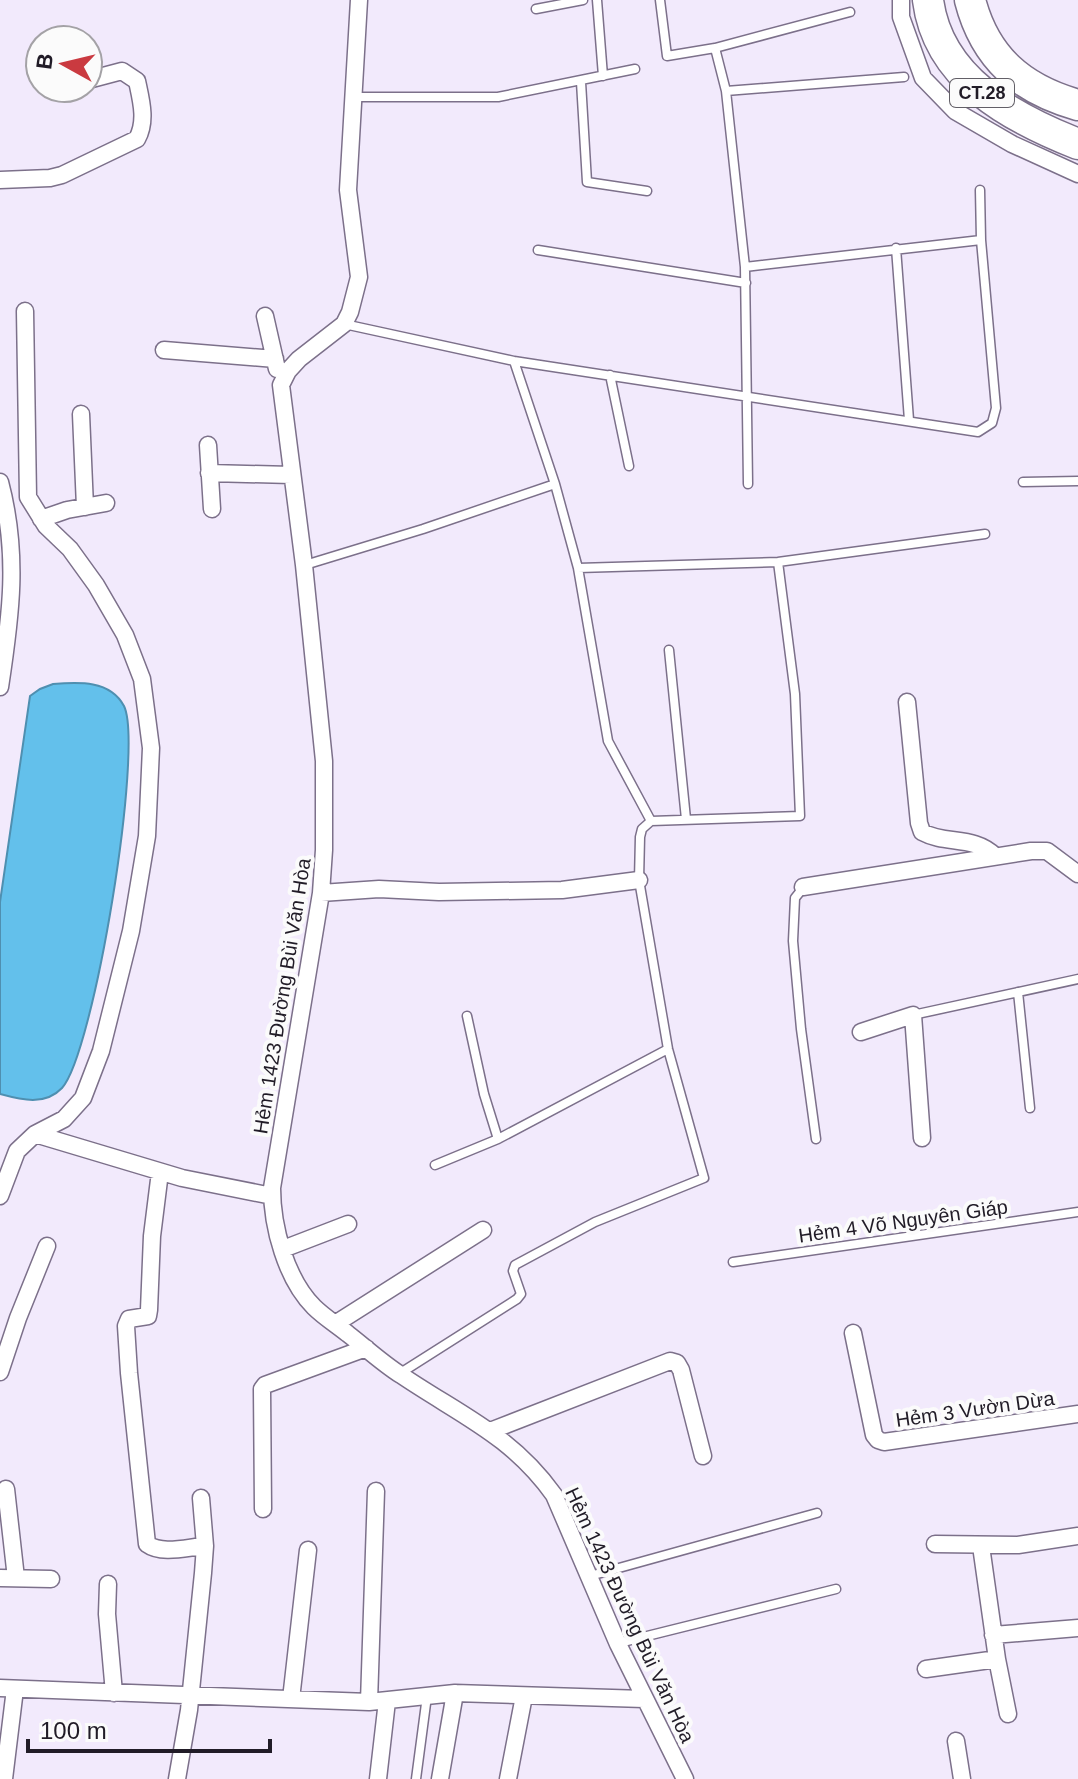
<svg xmlns="http://www.w3.org/2000/svg" width="1078" height="1779" font-family="Arial,sans-serif">
	<style>
		.water { fill: #63c0eb; stroke: #4f8fb0; stroke-width: 2 }
		.lines { fill: none; stroke-linecap: round; stroke-linejoin: round }
		.lane-casing { stroke: #7c708a; stroke-width: 11 }
		.street-casing { stroke: #7c708a; stroke-width: 19 }
		.highway-casing { stroke: #7c708a; stroke-width: 33 }
		.lane { stroke: #fff; stroke-width: 8 }
		.street { stroke: #fff; stroke-width: 16 }
		.highway { stroke: #fff; stroke-width: 30 }
		.labels { text-anchor: middle; stroke-width: 8; stroke-linejoin: round; paint-order: stroke }
		.shield { fill: #fbfbfb; stroke: #625f67; stroke-width: 2 }
		.shield-label { font-size: 18px; font-weight: bold; fill: #211c27 }
		.street-label { font-size: 20px; fill: #211c27; stroke: #fbfbfb }
	</style>
	<rect width="100%" height="100%" fill="#f2eafc"/>
	<path class="water" d="M53,684C79,682 110,680 124,706C144,747 94,1053 62,1088C45,1106 22,1100 0,1094V902L30,696L40,689Z"/>
	<g class="lines">
		<g class="lane-casing">
			<path id="lane" d="M597,0L603,76
				M660,0L667,56L715,48L850,12
				M536,9L583,0
				M715,48L726,91
				M581,82L587,182L647,191
				M352,97H498L635,69
				M980,190L981,240
				M896,248L909,420
				M538,250L746,283
				M344,324L514,361L978,432L992,423L996,408L981,240L745,267
				M610,375L629,466
				M1023,482L1078,481
				M748,484L745,267L726,91L904,77
				M305,565L423,529L555,484
				M578,568L778,562L985,534
				M669,650L686,819
				M651,821L800,816L795,694L778,562
				M803,888L795,898L793,941L801,1029L816,1139
				M1018,992L1030,1108
				M913,1015L1078,979
				M467,1016L484,1094L498,1139
				M435,1165L498,1139L668,1049
				M733,1262L1078,1212
				M399,1374L517,1299L521,1294L513,1271L515,1265L595,1222L704,1178L668,1049L639,880L640,837L642,829L651,821L608,741L578,568L555,484L514,361
				M590,1576L817,1513
				M619,1643L836,1589
				M416,1779L427,1696"/>
		</g>
		<g class="street-casing">
			<path id="street" d="M359,0L348,190L359,277L350,312L344,324L299,359L288,371L281,385L304,565L324,761V850L321,893L272,1188C272,1227 286,1279 314,1307C324,1317 337,1325 348,1334C365,1347 382,1363 401,1375C460,1415 511,1435 554,1495L618,1644L685,1779
				M901,0V17L923,78L955,111L1012,144L1078,174
				M0,180L50,178L62,175L137,139C147,121 141,100 137,81L122,71L88,80
				M265,316L277,369
				M164,350L275,359
				M81,414L85,507
				M208,445L212,509
				M209,473L291,475
				M0,482C19,554 11,615 0,687
				M41,519L67,510L106,503
				M907,702L919,823L922,832C946,845 974,835 995,856
				M803,887L1031,851H1047L1078,874
				M321,893L379,889L439,892L562,890L639,880
				M861,1032L913,1015L922,1138
				M35,1134L182,1178L272,1196
				M160,1172L152,1236L149,1310L148,1316L129,1319L126,1326L129,1373L147,1544C162,1555 188,1547 205,1546
				M0,1196L17,1151L35,1134L64,1119L83,1098L101,1051L131,931L147,836L151,748L142,679L125,635L96,585L70,549L46,526L28,497L25,311
				M283,1249L348,1224
				M335,1324L483,1230
				M853,1333L874,1435L878,1440L884,1442L1078,1414
				M0,1372L18,1318L47,1246
				M490,1431L670,1361L677,1363L681,1370L703,1456
				M6,1489L16,1578
				M263,1509L262,1389L265,1385L366,1348
				M935,1544L1018,1545L1078,1536
				M981,1546L997,1659L1008,1714
				M0,1578L51,1579
				M108,1584L107,1614L114,1693
				M993,1635L1078,1628
				M926,1669L997,1659
				M0,1688L369,1702L455,1693L644,1699
				M291,1699L308,1550
				M369,1702L376,1491
				M956,1741L962,1779
				M4,1779L15,1689
				M177,1779L189,1710L203,1573L205,1546L201,1498
				M378,1779L387,1701
				M440,1779L455,1693
				M508,1779L524,1696"/>
		</g>
		<g class="highway-casing">
			<path id="highway" d="M928,0C938,79 1012,118 1078,144
				M970,0C985,58 1021,89 1078,105"/>
		</g>
		<use href="#lane" class="lane"/>
		<use href="#street" class="street"/>
		<use href="#highway" class="highway"/>
	</g>
	<g class="labels">
		<rect class="shield" x="950" y="79" width="64" height="28" rx="6"/>
		<g class="shield-label">
			<text x="982" y="99">CT.28</text>
		</g>
		<g class="street-label">
			<text transform="translate(282 996) rotate(-81)" y="7">Hẻm 1423 Đường Bùi Văn Hòa</text>
			<text transform="translate(903 1221) rotate(-8)" y="7">Hẻm 4 Võ Nguyên Giáp</text>
			<text transform="translate(975 1409) rotate(-8)" y="7">Hẻm 3 Vườn Dừa</text>
			<text transform="translate(630 1615) rotate(65)" y="7">Hẻm 1423 Đường Bùi Văn Hòa</text>
		</g>
	</g>
	<g transform="translate(64 64) rotate(278)"><circle r="38" fill="#fbfbfb" stroke="#a4a2a6" stroke-width="2"/>
	<path d="M0-6L14 30L0 20L-14 30Z" fill="#ca3a40"/>
	<text y="-12" font-size="22" font-weight="bold" text-anchor="middle" fill="#211c27">B</text>
	</g>
	<path d="M28 1739v12h242v-12" fill="none" stroke="#211c27" stroke-width="4"/>
	<text x="40" y="1739" font-size="24" fill="#211c27" stroke="#fbfbfb" stroke-width="6" paint-order="stroke">100 m</text>
</svg>
